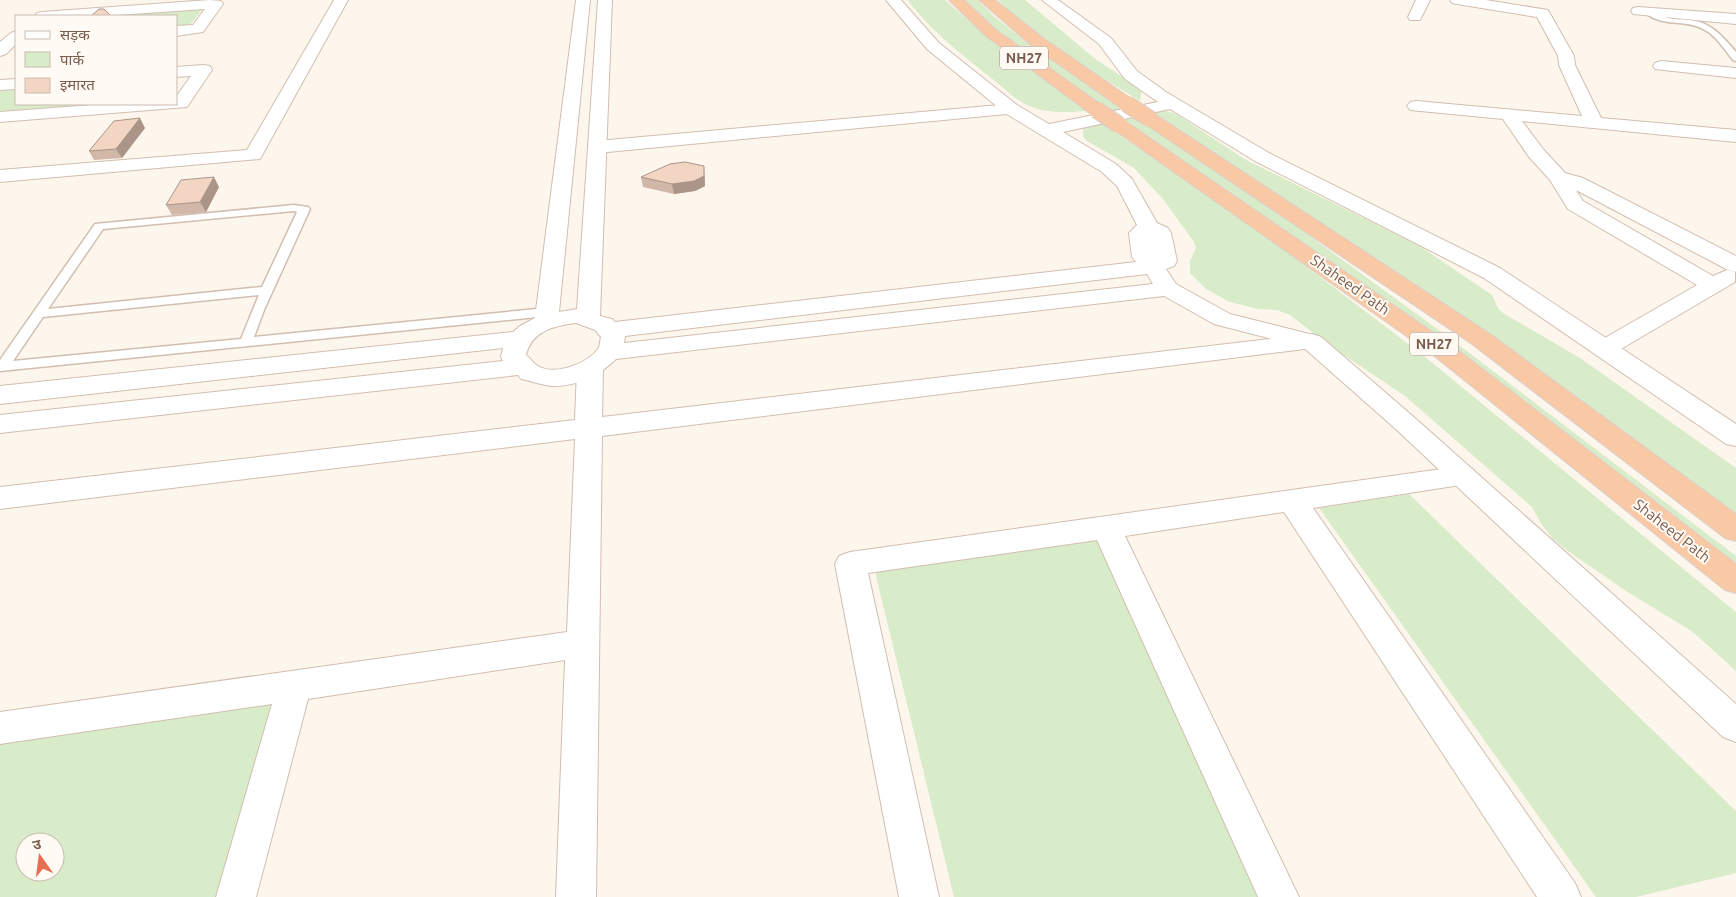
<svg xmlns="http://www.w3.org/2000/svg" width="1736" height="897" font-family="Ubuntu,'Noto Sans Devanagari',sans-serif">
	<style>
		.green { fill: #d8ecc9; fill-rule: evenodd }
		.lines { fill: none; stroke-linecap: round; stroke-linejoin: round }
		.service-casing { stroke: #d1beb0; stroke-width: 3 }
		.minor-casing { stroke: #d1beb0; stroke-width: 2 }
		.tertiary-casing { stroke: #d1beb0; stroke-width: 2 }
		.trunk-casing { stroke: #dad1cd; stroke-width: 2 }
		.service { fill: #fff; fill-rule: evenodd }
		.minor { fill: #fff; fill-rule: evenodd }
		.tertiary { fill: #fff; fill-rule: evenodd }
		.trunk { fill: #f9c8a4; fill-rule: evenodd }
		.trunk-bridge-casing { stroke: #dad1cd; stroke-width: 18; stroke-linecap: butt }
		.trunk-bridge { stroke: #f9c8a4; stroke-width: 16 }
		.wall { fill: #d1b7a8 }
		.shaded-wall { fill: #aa9588 }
		.building { fill: #f3d5c3; stroke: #aa9588 }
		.labels { text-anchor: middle; stroke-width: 4; stroke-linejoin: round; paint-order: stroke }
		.shield { fill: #fffaf3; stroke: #a28b7f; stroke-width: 1 }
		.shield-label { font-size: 14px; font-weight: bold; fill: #7a5c4d }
		.street-label { font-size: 15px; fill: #7a5c4d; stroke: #fffaf3 }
	</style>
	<rect width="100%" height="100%" fill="#fdf6ec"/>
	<path class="green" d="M908,0H945L995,44L1087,111C1069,112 1047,114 1029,106C1017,101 1006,90 995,81C965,57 931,32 908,0Z
		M965,0H977L995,17L1034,48L1278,213L1451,339L1736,556V576L982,20Z
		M998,0H1025L1094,58L1142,90L1140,101C1093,71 1037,40 998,0Z
		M206,5L189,26L176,27V16H66L68,14Z
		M16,85V104H101L0,111V86Z
		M1150,110H1163L1176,114L1246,160L1418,245L1492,295L1498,308L1503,313L1580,358L1736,468V528L1304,214Z
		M1099,121L1261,232L1424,356L1736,612V671L1693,632L1626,591L1568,551L1553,539L1542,525L1532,507L1405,396L1326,343L1290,315L1277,310L1258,309L1230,302L1206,289L1190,273V261L1196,248L1194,242L1163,199L1134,168L1087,141L1083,137V128L1089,124Z
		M1409,494L1736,811V873L1636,897H1596L1319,508Z
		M1101,536L1265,897H954L874,568Z
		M281,698L225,897H0V739ZM25,842H55V872H25Z"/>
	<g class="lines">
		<g class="service-casing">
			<path id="service" d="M1647,10C1654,9 1658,15 1665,17C1672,20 1681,19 1689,20C1711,22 1722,36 1736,52V61L1733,60C1724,49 1716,35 1703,29C1685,19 1664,27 1647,14Z
				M294,205L308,207L310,209L264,310L254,337L547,308L553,312L547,316L0,371V360L95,224ZM294,211L297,212L262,287L48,309L103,229ZM259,295L241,339L13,361L43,317Z"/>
		</g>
		<g class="minor-casing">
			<path id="minor" d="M210,0L221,1L223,4L203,32L176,36V26L193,25L205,9L103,16H35L37,13L42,12Z
				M334,0H348L260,159L0,182V170L247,150Z
				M1416,0H1430L1420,20H1410L1408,17Z
				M1450,0H1486L1548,10L1574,56L1575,65L1601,118L1736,130V142L1522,121L1543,149L1565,173L1583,178L1736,256V272L1728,270L1576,190L1583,201L1713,276L1727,270L1735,272V282L1614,353L1605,356L1596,353L1593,348L1596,343L1697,285L1568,209L1550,180L1529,157L1503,119L1410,110L1407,106L1410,102L1416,101L1582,116L1559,65L1558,56L1537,17L1457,4L1452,3Z
				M1638,7L1736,14V24L1633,14L1631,11L1633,8Z
				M16,31V44L6,54L0,56V42L11,33Z
				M1661,61L1736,68V78L1655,69L1653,66L1655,63Z
				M204,65L210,66L212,70L187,107L0,122V112L105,104H176V97L191,76L176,77V67Z
				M16,79V89L0,90V80Z
				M1011,104L1017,105L1020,109L1017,113L597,153L590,151L588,147L590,143L597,141Z
				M1312,334L1321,337L1324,342L1321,347L602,436L596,897H556L565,660L308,699L256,897H216L272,704L0,744V712L567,632L575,439L0,509V487L575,420L577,369L581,363L590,361L599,363L603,369L602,417Z
				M1463,466L1473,469L1477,476L1473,483L1313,508L1575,883L1581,897H1537L1284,512L1125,536L1299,897H1258L1097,540L868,573L939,897H899L835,564L839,556L850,552Z"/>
		</g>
		<g class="tertiary-casing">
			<path id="tertiary" d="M576,0H590L559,312L577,309L598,0H612L600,316L612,319L615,322L1136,262L1132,257L1129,233L1137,225L1117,186L1102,172L1005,113L927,49L886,0H901L939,43L1017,105L1049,124L1158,102L1125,79L1099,44L1042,0H1058L1111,38L1137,71L1166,92L1269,153L1500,268L1736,424V446L1726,444L1484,278L1255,161L1170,109L1063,132L1116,164L1132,179L1157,223L1168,228L1171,233L1177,261L1174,266L1166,269L1176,284L1230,314L1321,337L1416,419L1736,704V742L1723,737L1398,431L1303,347L1214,324L1164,296L616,359C600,375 575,387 552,386C542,385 531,381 521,379L518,375L0,433V415L503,361L501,357L503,348L0,404V386L513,332L520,326L535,318ZM1147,274L1153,284L624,343L625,336ZM576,323L595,330L601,337C600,341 600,346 598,349C587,364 554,376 538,366C533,363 530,358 526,355C532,331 553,326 576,323Z"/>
		</g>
		<g class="trunk-casing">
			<path id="trunk" d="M949,0H964L996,30L1103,106L1106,110L1103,114L1097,115L1091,114L986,36Z
				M979,0H995L1043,38L1133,100L1136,104L1133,108L1127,109L1121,108L1031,45Z
				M1150,114L1156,115L1490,334L1736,514V541L1725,538L1472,344L1144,123L1141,119L1144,115Z
				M1119,120L1125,121L1450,344L1736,564V593L1725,590L1432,354L1113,129L1110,125L1113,121Z"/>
		</g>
		<use href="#service" class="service"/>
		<use href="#minor" class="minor"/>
		<use href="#tertiary" class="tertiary"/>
		<use href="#trunk" class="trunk"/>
		<g class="trunk-bridge-casing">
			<path id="trunk-bridge" d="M1127,104L1150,119
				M1097,110L1119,125"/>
		</g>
		<use href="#trunk-bridge" class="trunk-bridge"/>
	</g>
	<path class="wall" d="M145,128L122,158L94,160L89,151Z
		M705,176V186L695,191L674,194L643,187L641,177Z
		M219,187L206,212L172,215L166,205Z"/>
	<path class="shaded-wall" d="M140,118L145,128L122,158L116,149Z
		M704,166L705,186L695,191L674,194L672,184Z
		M214,177L219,187L206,212L200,202Z"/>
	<path class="building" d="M99,9H104L111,16H91Z
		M140,118L116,149L89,151L114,121Z
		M685,162L704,166V176L694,181L672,184L641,177L670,164Z
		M214,177L200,202L166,205L181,180Z"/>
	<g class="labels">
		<g class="shield">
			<rect x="1000" y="46.5" width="48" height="23" rx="4"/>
			<rect x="1410" y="332.5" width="48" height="23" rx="4"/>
		</g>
		<g class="shield-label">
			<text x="1024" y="63">NH27</text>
			<text x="1434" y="349">NH27</text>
		</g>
		<g class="street-label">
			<text transform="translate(1350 285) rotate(35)" y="5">Shaheed Path</text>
			<text transform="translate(1672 531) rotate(38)" y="5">Shaheed Path</text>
		</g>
	</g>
	<rect x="15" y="15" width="162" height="90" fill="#fffaf3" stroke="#cabbb1"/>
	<rect x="25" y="31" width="25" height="8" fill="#ffffff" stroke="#cabbb1"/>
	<text x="60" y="40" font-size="15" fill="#7a5c4d">सड़क</text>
	<rect x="25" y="52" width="25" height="15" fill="#d8ecc9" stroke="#cabbb1"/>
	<text x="60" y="65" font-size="15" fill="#7a5c4d">पार्क</text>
	<rect x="25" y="78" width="25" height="15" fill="#f3d5c3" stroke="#cabbb1"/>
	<text x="60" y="90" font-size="15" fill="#7a5c4d">इमारत</text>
	<g transform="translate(40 857) rotate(346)"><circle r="24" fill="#fffaf3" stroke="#cabbb1"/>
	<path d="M0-4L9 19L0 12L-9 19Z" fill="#e76f51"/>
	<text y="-8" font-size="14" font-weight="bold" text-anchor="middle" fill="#7a5c4d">उ</text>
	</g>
</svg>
